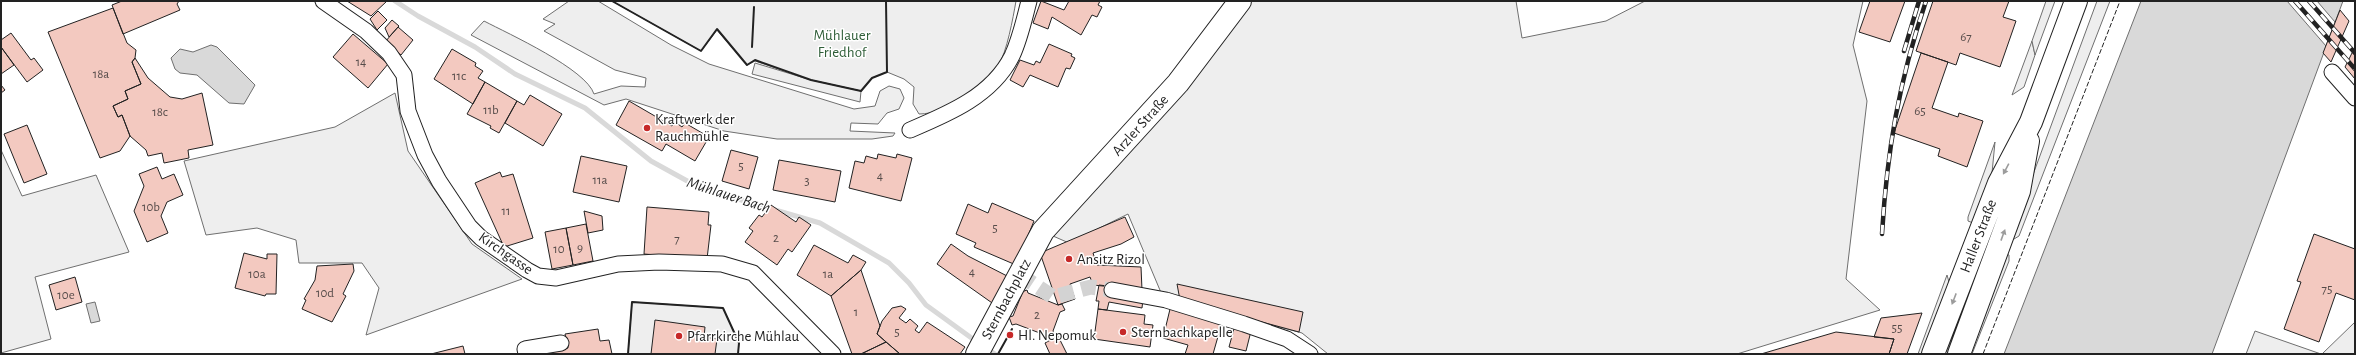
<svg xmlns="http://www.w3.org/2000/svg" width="2356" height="355" font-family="'Alegreya Sans',sans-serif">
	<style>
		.green { fill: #eee; stroke: #6f6f6f }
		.parking { fill: #ededed; stroke: #6f6f6f }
		.water { fill: #d9d9d9; stroke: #6f6f6f }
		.pier { fill: #fff; stroke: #6f6f6f }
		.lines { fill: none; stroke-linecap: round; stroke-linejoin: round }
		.stream { stroke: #d9d9d9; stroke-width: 5 }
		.building { fill: #f3c9c0; stroke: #222 }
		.street-tunnel { stroke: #d3d3d3; stroke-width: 15; stroke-dasharray: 15 8; stroke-linecap: butt }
		.street-casing { stroke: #222; stroke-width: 17 }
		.secondary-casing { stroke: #222; stroke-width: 24 }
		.primary-casing { stroke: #222; stroke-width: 24 }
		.street { stroke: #fff; stroke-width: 15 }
		.secondary { stroke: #fff; stroke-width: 22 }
		.primary { stroke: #fff; stroke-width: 22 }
		.rail-casing { stroke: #222; stroke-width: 4.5 }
		.rail { stroke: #fff; stroke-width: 3; stroke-dasharray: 9; stroke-linecap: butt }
		.fence { stroke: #222; stroke-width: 1; stroke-dasharray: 5 2; stroke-linecap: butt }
		.wall { stroke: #222; stroke-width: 2 }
		.oneway { fill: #9c9c9c }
		.poi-dot { fill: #c62828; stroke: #fff; stroke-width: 1.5 }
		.labels { text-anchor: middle; stroke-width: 3; stroke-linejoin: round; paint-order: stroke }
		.number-label { font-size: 13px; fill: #564c4a }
		.park-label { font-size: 15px; fill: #2f5e38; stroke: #fff }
		.poi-label { font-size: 15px; fill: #222; stroke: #fff; text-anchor: start }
		.street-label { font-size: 15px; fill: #222; stroke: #fff }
		.water-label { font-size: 16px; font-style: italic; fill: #222; stroke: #fff }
	</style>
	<rect width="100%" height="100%" fill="#fff"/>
	<path class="green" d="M569,1H598L671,45L709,64L854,109L875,106L880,91L889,86L900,89L904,98L899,109L887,113L878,124L851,123L850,131L895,133L893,136L872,139H777L724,131L626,99L604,105L471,35L484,21C509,34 586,69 594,94L621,86L645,87L646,78L615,70L544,31L555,24L543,19Z
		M612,1H1016C1013,18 1007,52 998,66C981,89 947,114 919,114L913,104L914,87L904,79L887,72L872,78L861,91L811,80L755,61L747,65L717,30L701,51Z
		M1249,1H1516L1522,38L1606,21L1645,1H1863L1853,45L1867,101L1846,279L1880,310L1737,354H1328L1302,333L1162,295L1128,214L1069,243L1053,236Z
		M2097,1H2110L2019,236L2014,239L2010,237Z
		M2032,41L2035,55L2024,87L2012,95Z
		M395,93L408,151L472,244L522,279L366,335L379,288L362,263H299L296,240L257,228L206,235L184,161L335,127Z
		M1995,142L1992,173L1973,223L1968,221V217Z
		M1,150L22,196L96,175L129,252L35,277L51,339L1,353Z
		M2004,253L2009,255V261L1972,354H1967Z
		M1947,275L1949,282L1924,354H1918Z
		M632,302L723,308L739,343L738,354H628Z
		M2355,322V354H2322Z
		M2255,331L2321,354H2246Z"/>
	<path class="parking" d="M2046,1H2055L2035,55L2032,41Z
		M755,63L811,80L861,91L860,102L752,74Z"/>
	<path class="water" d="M2141,1H2343L2212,354H2004Z
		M211,45L217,47L255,85L244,104L229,103L197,75L180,73L175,69L171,58L180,49L193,52Z
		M95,302L100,321L91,323L86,304Z"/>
	<path class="pier" d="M2287,1H2317L2335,22L2326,46Z"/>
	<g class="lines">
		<path class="stream" d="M395,1L418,16L475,47L515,74L585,108L651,161L700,188L820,223L889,263L909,283L926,305L977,342
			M986,348L995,354"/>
	</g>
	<path class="building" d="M122,1H179L177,4L180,10L123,34L112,5Z
		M347,1H387L371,16Z
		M1041,1L1064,10L1069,1H1100L1098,5L1102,7L1097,17L1092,15L1081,35L1052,17L1048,29L1033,23Z
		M1870,1H1905L1890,42L1859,32Z
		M1933,1H2009L2003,17L2016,21L2000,67L1960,53L1956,65L1916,51Z
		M113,8L127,43L136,50L135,58L132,62L141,84L125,91L128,99L113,106L118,117L122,115L130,136L120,151L100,158L48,32Z
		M2340,10L2349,21L2331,62L2323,53Z
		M378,11L387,20L377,30L370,19Z
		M392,20L399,26L389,37L385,28Z
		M398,27L413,40L401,55L385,42Z
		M11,33L31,60L34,58L43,70L27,82L1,47V40Z
		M353,34L388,64L368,88L333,57Z
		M1049,44L1072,54L1071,56L1075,58L1070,69L1066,68L1058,87L1030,75L1023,87L1010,80L1020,60L1034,65L1036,61L1040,63Z
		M1,47L14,65L1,74Z
		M2355,47V79L2345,67Z
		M452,49L476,63L475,66L483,71L478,78L485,82L473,104L434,79Z
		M1921,53L1948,62L1932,108L1958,117L1959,113L1983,121L1967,167L1938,156L1940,149L1894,133Z
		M135,58L148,78L170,97L182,99L202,93L213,145L188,150L189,158L164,163L162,153L148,156L146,150L130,136L122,115L118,117L113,106L128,99L125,91L141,84L132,62Z
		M485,82L517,101L499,133L490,128L491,126L467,114Z
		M1,85L5,90L1,93Z
		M530,95L562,114L543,146L505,123L517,101L524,105Z
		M629,101L672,126L675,122L682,127L685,123L709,137L695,161L666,144L662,151L616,125Z
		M27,125L47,174L24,183L4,134Z
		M731,150L758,157L749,189L722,181Z
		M878,154L896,158L897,154L912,158L901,201L849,188L855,161L864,163L866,156L877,159Z
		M581,156L627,166L619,202L573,192Z
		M779,160L841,171L835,202L773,190Z
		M157,167L162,179L174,174L183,195L167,202L161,216L168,233L147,242L134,211L144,186L139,174Z
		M500,172L502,177L513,174L533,238L504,247L475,183Z
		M992,203L1034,221L1016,265L974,247L976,243L956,234L968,204L988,213Z
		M771,205L796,222L799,217L811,225L792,252L788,249L777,265L745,242L753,231L749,228L759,215L762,217Z
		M647,207L709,212L708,225H711L707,259L644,254Z
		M584,211L602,216L603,230L588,233Z
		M1125,217L1134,237L1121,244L1093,253L1097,265L1141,267L1142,290L1093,285L1090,277L1070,284L1075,299L1058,305L1040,253Z
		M586,224L593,261L573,265L566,228Z
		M566,228L573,265L552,269L545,232Z
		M2314,234L2355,249V300L2336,293L2319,342L2284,329L2301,282L2297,281Z
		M951,244L968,256L1011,278L995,305L937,264Z
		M814,245L848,263L853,255L866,262L861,270L831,296L797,275Z
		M244,253L267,259V254H277L276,294H266L265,296L235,288Z
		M353,264L354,271L343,294L346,296L332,322L302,309L306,300L304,299L315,280L317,266Z
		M861,270L880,326L877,334L886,342L861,354H852L831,296Z
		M75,277L82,302L56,310L49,285Z
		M1177,284L1303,312L1299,332L1180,300Z
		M1099,285L1108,286L1143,299L1142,308L1109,302L1107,310L1098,309L1099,301H1096Z
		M1027,290L1028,293L1058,305L1062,304L1065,310L1060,312L1053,331L1054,335L1047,338L1045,335L1016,324L1012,325L1009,317L1013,316L1021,296L1019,293Z
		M1171,305L1223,319L1213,354H1185L1188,345L1163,338Z
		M901,306L906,309L899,318L906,323L910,319L918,326L915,330L919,333L927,322L965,347L960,354H900L877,334L882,321L892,308Z
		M1098,309L1145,315L1144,324L1153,325L1150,347L1094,339Z
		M1922,313L1907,354H1889L1894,339L1874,337L1881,318Z
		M655,320L705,327L704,337L717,339L715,354H651Z
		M1235,325L1251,331L1246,351L1229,347Z
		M598,329L600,341L609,340L612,354H531L568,348L565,334Z
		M1836,332L1894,339L1889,354H1761Z
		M1058,336L1067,354H1050L1045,343Z
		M886,342L900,354H861Z
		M463,346L465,354H431Z"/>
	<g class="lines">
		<path class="street-tunnel" d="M1020,275L1053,297L1091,287L1112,290"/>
		<g class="street-casing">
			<path id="street" d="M323,1L366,31L389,53L404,75L408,111L425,155L439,181L469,226L481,238L527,270L538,276L556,278L618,264L659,262L722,264L753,273L833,354
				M2332,72L2355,98
				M910,130C948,114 992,96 1012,56C1020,39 1024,20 1029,1
				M1112,290L1166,300L1244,324L1287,339L1310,354
				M526,354L525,349L561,343"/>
		</g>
		<g class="secondary-casing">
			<path id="secondary" d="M977,354L1043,231L1178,83L1240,1"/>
		</g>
		<g class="primary-casing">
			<path id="primary" d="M1933,354L1999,183L2031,122L2076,1
				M1959,354L2019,191L2028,141"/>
		</g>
		<use href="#street" class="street"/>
		<use href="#secondary" class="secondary"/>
		<use href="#primary" class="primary"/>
		<g class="rail-casing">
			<path id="rail" d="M2295,1L2355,69
				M2309,1L2355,53
				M1904,51L1919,1
				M1882,234C1887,150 1899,81 1926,1"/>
		</g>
		<use href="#rail" class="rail"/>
		<path class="fence" d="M1983,354L2120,1"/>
		<path class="wall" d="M612,1L701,51L717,29L747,65L755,60L811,80L861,91L872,78L887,72L886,1
			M752,47L754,7
			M628,354L632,302L723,308L739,343L738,354
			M998,354L1012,329"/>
	</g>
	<defs><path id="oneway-solid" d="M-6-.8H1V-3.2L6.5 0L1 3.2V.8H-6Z"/></defs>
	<g class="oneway">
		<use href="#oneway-solid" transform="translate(2006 169) rotate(118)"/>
		<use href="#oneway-solid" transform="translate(2003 235) rotate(-70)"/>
		<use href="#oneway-solid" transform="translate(1954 299) rotate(111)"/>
	</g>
	<g class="poi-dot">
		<circle cx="647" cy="128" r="4"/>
		<circle cx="1069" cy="259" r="4"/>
		<circle cx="1123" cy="332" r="4"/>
		<circle cx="1010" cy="335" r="4"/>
		<circle cx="679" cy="336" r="4"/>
	</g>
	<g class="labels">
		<g class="number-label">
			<text x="1966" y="41">67</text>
			<text x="361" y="66">14</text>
			<text x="101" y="78">18a</text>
			<text x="459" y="80">11c</text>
			<text x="491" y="114">11b</text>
			<text x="1920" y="115">65</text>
			<text x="160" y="116">18c</text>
			<text x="741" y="170">5</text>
			<text x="880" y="180">4</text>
			<text x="600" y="184">11a</text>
			<text x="807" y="185">3</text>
			<text x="151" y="211">10b</text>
			<text x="506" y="215">11</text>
			<text x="995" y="232">5</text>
			<text x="776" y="242">2</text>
			<text x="677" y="243">7</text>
			<text x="580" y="252">9</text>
			<text x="559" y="253">10</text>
			<text x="972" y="276">4</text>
			<text x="257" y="278">10a</text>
			<text x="828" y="278">1a</text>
			<text x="2327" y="293">75</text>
			<text x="325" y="297">10d</text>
			<text x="66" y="299">10e</text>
			<text x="856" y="316">1</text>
			<text x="1037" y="319">2</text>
			<text x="1897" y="332">55</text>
			<text x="897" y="336">5</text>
		</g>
		<g class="park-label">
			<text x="842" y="40">Mühlauer<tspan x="842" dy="17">Friedhof</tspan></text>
		</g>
		<g class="poi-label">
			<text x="655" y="124">Kraftwerk der<tspan x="655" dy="17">Rauchmühle</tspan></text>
			<text x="1077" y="264">Ansitz Rizol</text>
			<text x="1131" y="337">Sternbachkapelle</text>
			<text x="1018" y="340">Hl. Nepomuk</text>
			<text x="687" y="341">Pfarrkirche Mühlau</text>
		</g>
		<g class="street-label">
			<text transform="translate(1140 125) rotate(-48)" y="5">Arzler Straße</text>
			<text transform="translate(1978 236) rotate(-69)" y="5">Haller Straße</text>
			<text transform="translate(506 253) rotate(35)" y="5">Kirchgasse</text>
			<text transform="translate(1006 299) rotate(-62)" y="5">Sternbachplatz</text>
		</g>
		<g class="water-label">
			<text transform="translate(729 194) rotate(18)" y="6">Mühlauer Bach</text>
		</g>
	</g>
	<rect width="2356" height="355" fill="none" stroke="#222222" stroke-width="4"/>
</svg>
